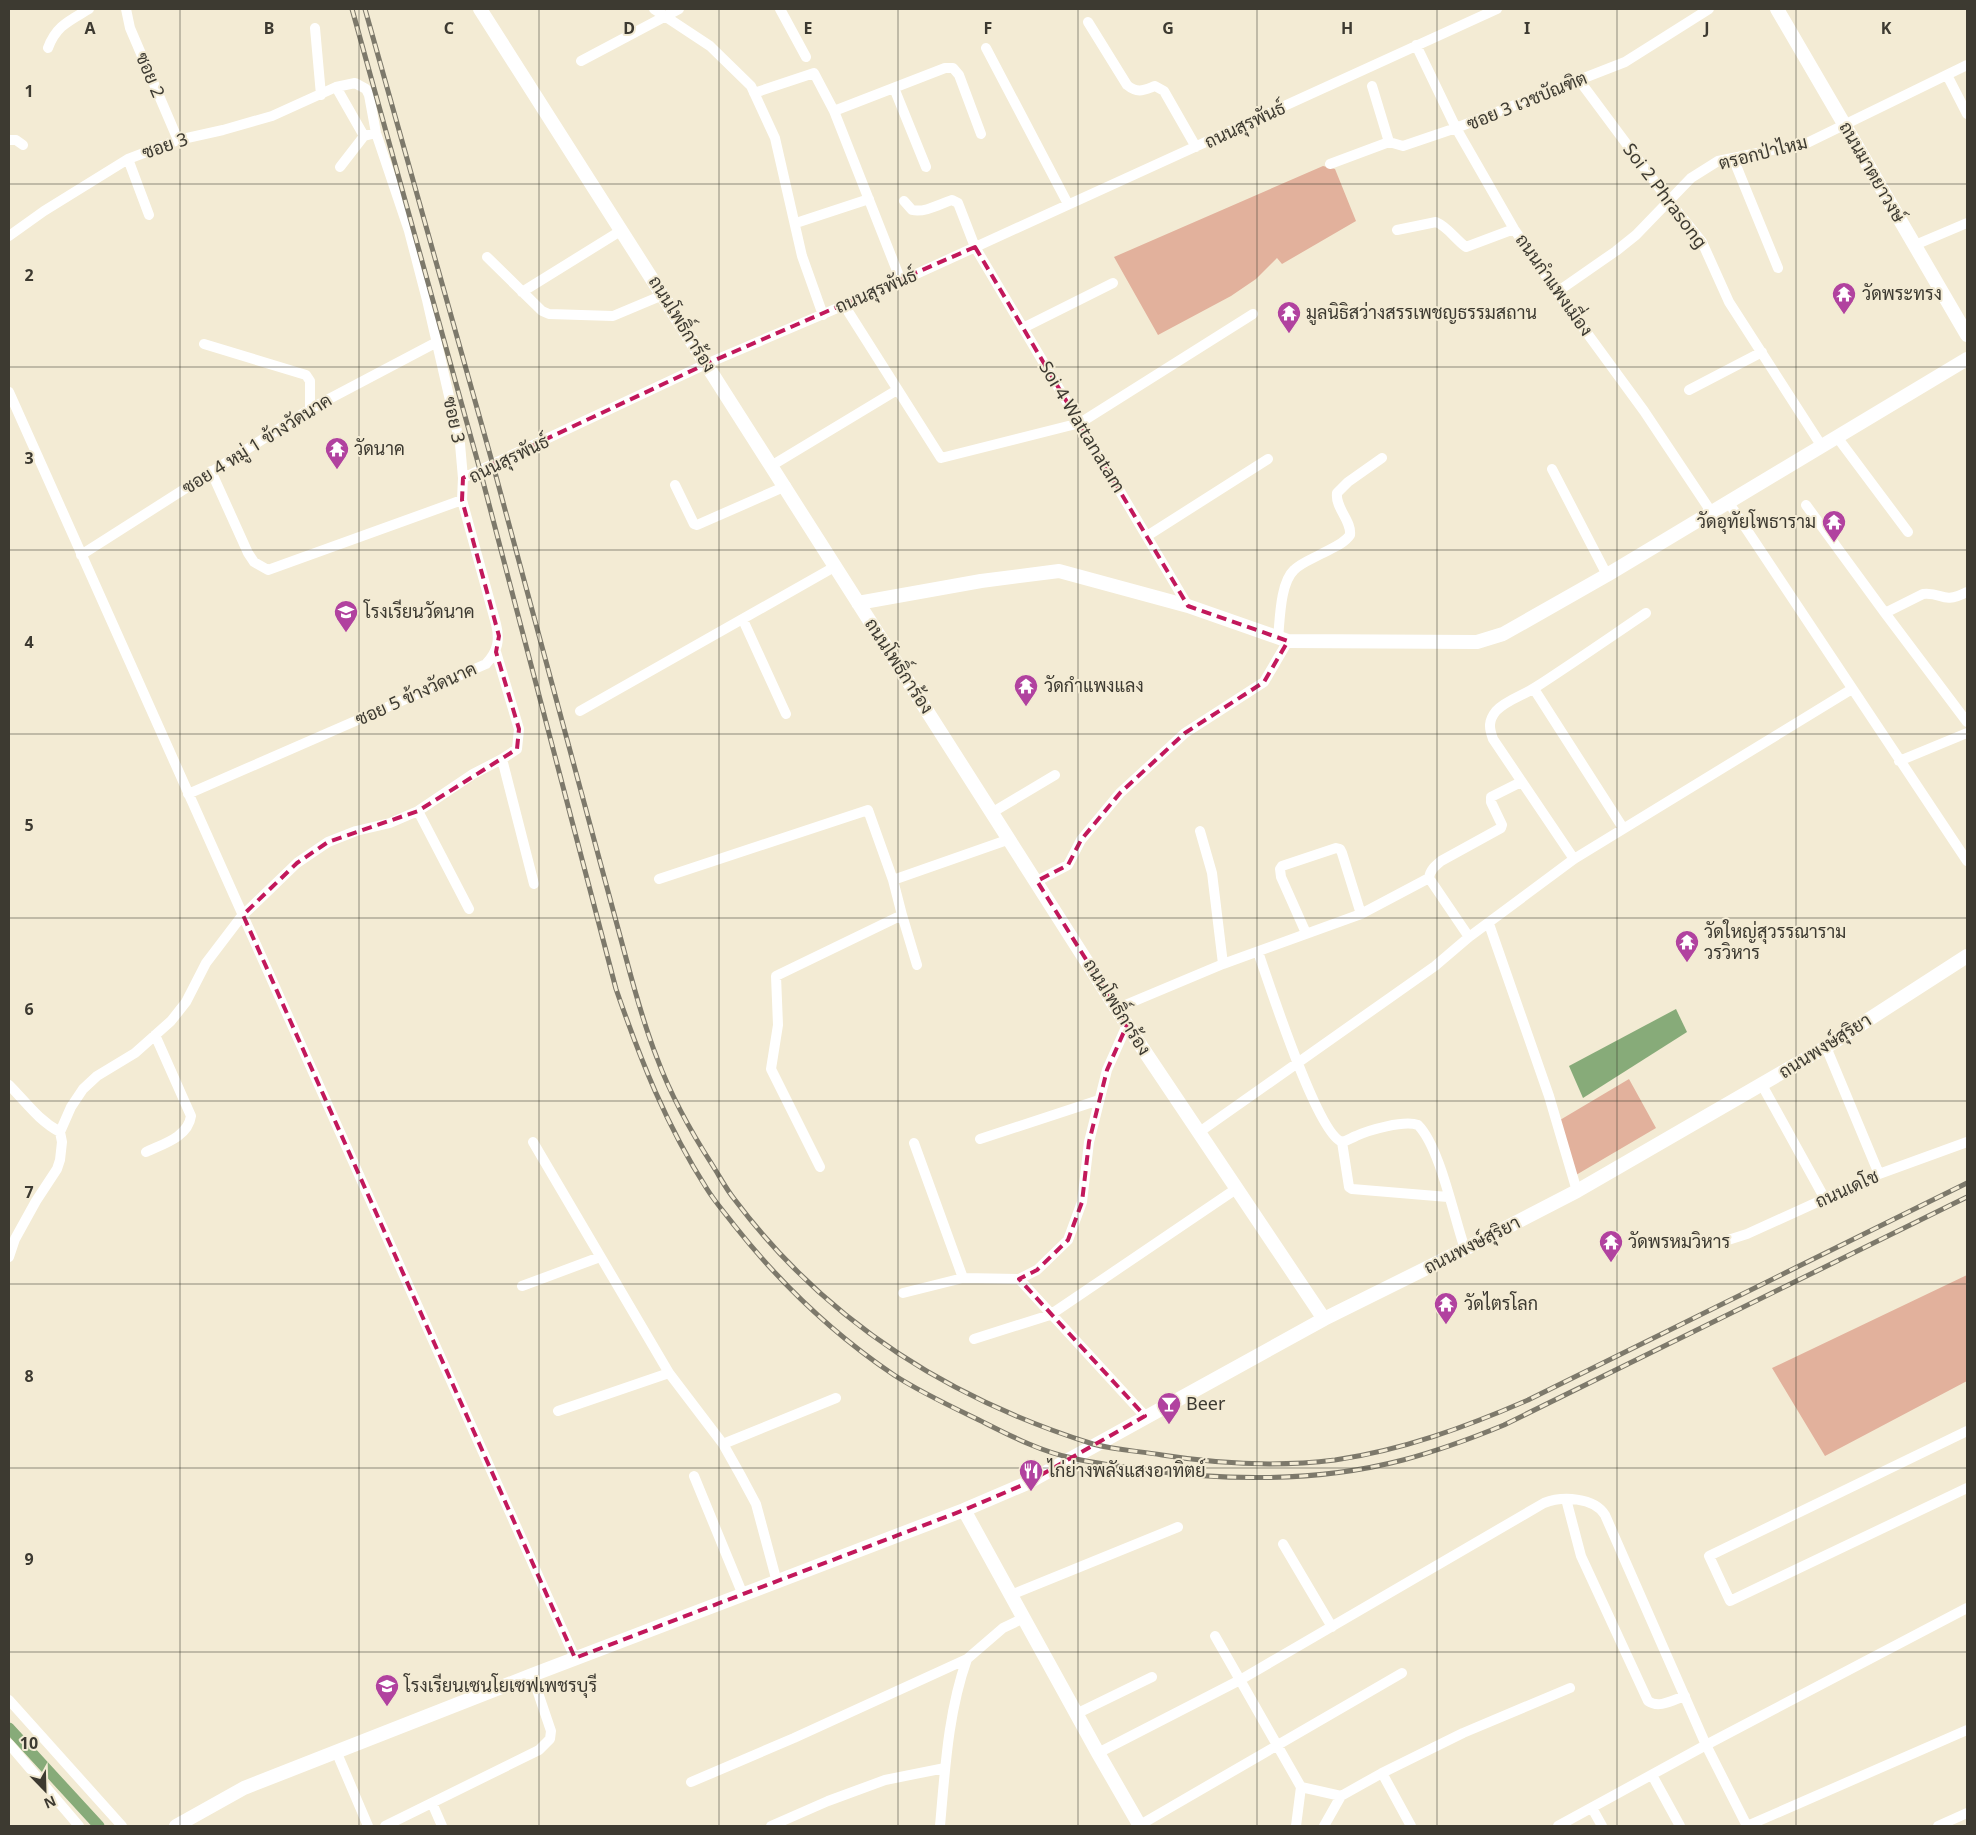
<svg xmlns="http://www.w3.org/2000/svg" width="1976" height="1835" font-family="'Noto Sans',Sarabun,sans-serif">
	<style>
		.green { fill: #e2b19c }
		.water { fill: #87ab79 }
		.lines { fill: none; stroke-linecap: round; stroke-linejoin: round }
		.canal { stroke: #87ab79; stroke-width: 11 }
		.street { stroke: #fff; stroke-width: 10 }
		.secondary { stroke: #fff; stroke-width: 14 }
		.rail-casing { stroke: #7d796b; stroke-width: 5 }
		.rail { stroke: #f3ebd4; stroke-width: 3; stroke-dasharray: 9; stroke-linecap: butt }
		.marked { fill: none; stroke: #c2185b; stroke-width: 4; stroke-dasharray: 10 6; stroke-linejoin: round }
		.grid { fill: none; stroke: #3d3a31; stroke-width: 1; stroke-opacity: 0.55 }
		.labels { text-anchor: middle; stroke-width: 4; stroke-linejoin: round; paint-order: stroke }
		.street-label { font-size: 18px; fill: #3d3a31; stroke: #f3ebd4 }
		.poi-label { font-size: 18px; fill: #3d3a31; stroke: #f3ebd4; text-anchor: start }
		.grid-label { font-size: 16px; text-anchor: middle; font-weight: bold; fill: #3d3a31; stroke: #f3ebd4; stroke-width: 4; stroke-linejoin: round; paint-order: stroke }
	</style>
	<rect width="100%" height="100%" fill="#f3ebd4"/>
	<path class="green" d="M1323,166L1335,169L1356,221L1282,264L1277,258L1256,279L1231,296L1158,335L1114,257Z
		M1629,1079L1656,1128L1576,1175L1560,1120Z
		M1967,1275V1381L1825,1456L1772,1368Z"/>
	<path class="water" d="M1676,1009L1687,1032L1583,1098L1569,1066Z"/>
	<g class="lines">
		<path class="canal" d="M9,1728L99,1826"/>
		<path class="street" d="M126,9L130,28L178,140
			M654,9L710,46L751,86L775,138L802,256L823,315
			M780,9L806,57
			M1088,22L1127,85C1138,94 1144,90 1155,86L1164,91L1196,147
			M315,28L321,95
			M1416,45L1456,128L1514,229L1557,292L1644,411L1712,513
			M48,48C56,26 69,21 89,9
			M986,48L1068,204
			M581,61L679,9
			M1947,75L1967,114
			M1579,80L1669,201L1702,242L1729,302L1821,445
			M1372,86L1389,142L1403,146L1456,128L1625,62L1709,9
			M894,88L926,167
			M754,93L814,73L834,111L901,281
			M834,111L945,68H953L959,75L981,134
			M376,133L364,136L336,87L355,83L366,89L369,95L376,133L409,231L427,300L460,444L463,478
			M9,140H16L23,145
			M1733,158L1778,268
			M128,159L149,215
			M1330,164L1389,142
			M340,167L364,136
			M904,201L912,210C925,213 940,204 952,200L958,203L975,247L1188,606
			M796,223L869,199
			M1397,230L1436,222C1448,227 1455,239 1466,247L1514,229
			M9,236L44,211L128,159L178,140L223,130L272,116L336,87
			M1915,245L1967,223
			M487,257L542,311L549,314L613,316L663,295
			M522,292L622,230
			M1557,292L1616,251L1636,235L1691,178L1718,161L1807,143L1967,65
			M844,305L941,458L1080,423L1253,314
			M1023,328L1113,283
			M204,344L306,375L310,381V409
			M1689,390L1762,352
			M9,392L575,1658
			M1837,437L1908,532
			M771,466L897,390
			M1552,469L1607,575
			M211,471L248,553L254,562L268,570L462,500L463,478L706,364L901,281L1497,9
			M675,485L694,524L697,525L786,486
			M1729,503L1967,861
			M1806,505L1885,613L1967,722
			M1147,536L1268,459
			M81,555L310,409L437,342
			M1885,613L1923,594C1944,592 1941,605 1967,592
			M743,620L786,714
			M1278,638C1280,620 1280,583 1294,570C1301,563 1312,559 1321,554C1330,549 1344,544 1350,535C1352,521 1335,508 1337,493L1348,482L1382,458
			M496,652L519,729L517,749L502,759
			M1534,689L1623,828
			M580,711L836,566
			M1899,761L1967,733
			M188,794L486,664C498,651 500,640 496,624L462,500
			M418,811L469,909
			M993,812L1055,775
			M1200,831L1212,873L1223,964
			M1574,859L1493,739C1489,728 1488,721 1496,711C1506,700 1524,695 1536,687C1573,663 1609,638 1646,613
			M1429,878C1430,870 1435,866 1441,861L1501,828L1502,825L1491,802V797L1521,782
			M659,879L868,810L893,880L1010,839
			M1037,881L1068,865L1081,840L1120,793L1185,733L1264,682L1288,641
			M902,915L917,965
			M1489,924L1549,1096L1577,1191
			M1306,933L1281,877L1280,869L1282,866L1336,848L1340,849L1342,853L1361,914
			M1258,952C1269,983 1317,1134 1342,1142C1347,1141 1351,1138 1356,1136C1369,1130 1404,1120 1418,1125C1440,1147 1454,1218 1465,1249
			M1118,1008L1223,964L1361,914L1429,878L1469,937
			M1826,1047L1879,1174
			M9,1085C26,1102 38,1120 60,1132
			M1762,1085L1825,1199
			M1198,1133L1435,966L1469,937L1574,859L1852,689
			M980,1139L1099,1100
			M533,1142L669,1373L723,1444L741,1476L756,1504L777,1582
			M1342,1142L1349,1187L1352,1189L1448,1197
			M914,1143L963,1278
			M146,1152C163,1144 188,1137 191,1116L155,1035
			M820,1167L771,1069L778,1025L776,976L902,915L893,880
			M1728,1240L1747,1234L1879,1174L1967,1142
			M9,1257L15,1239L36,1201L57,1169L60,1160L62,1142L60,1132L71,1107L83,1089L97,1076L135,1053L171,1021L186,1002L206,963L241,917L297,863L328,842L356,831L390,823L418,811L473,774L502,759L534,884
			M1019,1279L1145,1416
			M522,1286L600,1257
			M903,1293L963,1278L1019,1279L1037,1270L1068,1240L1082,1202L1089,1142L1107,1070L1127,1025
			M974,1339L1050,1315L1236,1189
			M558,1411L669,1373
			M1967,1431L1709,1556L1730,1601L1967,1488
			M723,1444L836,1398
			M694,1476L743,1595
			M1566,1499L1581,1556L1648,1701C1659,1709 1673,1700 1685,1696
			M1283,1544L1332,1627
			M1011,1595L1178,1527
			M1215,1636L1301,1787
			M9,1700L122,1826
			M1076,1714L1152,1677
			M9,1744L79,1826
			M336,1751L368,1826
			M1098,1753L1240,1680L1544,1503C1562,1496 1594,1497 1605,1515L1706,1745L1747,1826
			M1382,1773L1411,1826
			M1652,1775L1680,1826
			M691,1782L794,1738L967,1659L1003,1628L1024,1618
			M432,1803L442,1826
			M1592,1808L1602,1826
			M1140,1825L1402,1673
			M385,1826L539,1750L550,1739L551,1731L532,1675
			M771,1826L828,1801L885,1780L945,1768
			M940,1826C945,1770 948,1712 967,1659
			M1296,1826L1301,1787L1341,1796
			M1324,1826L1341,1796L1382,1773L1463,1733L1570,1688
			M1558,1826L1706,1745L1967,1608
			M1747,1826L1967,1730
			M1938,1826L1967,1813"/>
		<path class="secondary" d="M480,9L1127,1025L1324,1319
			M1777,9L1967,335
			M858,603L981,581L1059,571L1188,606L1288,641L1477,642L1503,634L1607,575L1967,359
			M964,1510L1098,1753L1140,1826
			M176,1826L244,1788L532,1675L964,1510L1025,1484L1324,1319L1465,1249L1577,1191L1826,1047L1967,956"/>
		<g class="rail-casing">
			<path id="rail" d="M352,9L480,470L616,989C641,1061 666,1125 707,1189C715,1202 725,1213 734,1225C780,1283 833,1334 894,1375C920,1392 950,1406 979,1420C1009,1435 1039,1451 1072,1458C1096,1464 1121,1466 1145,1470C1229,1481 1319,1482 1403,1460C1437,1451 1470,1439 1504,1425L1967,1197
				M365,9L493,465L626,958C635,992 644,1025 657,1058C671,1096 691,1132 713,1166C720,1177 726,1189 735,1200C826,1321 949,1399 1093,1444C1115,1450 1139,1451 1162,1455C1219,1464 1278,1467 1335,1460C1403,1450 1466,1427 1528,1400L1967,1183"/>
		</g>
		<use href="#rail" class="rail"/>
	</g>
	<path class="marked" d="M975,247L1188,606L1288,641L1264,682L1185,733L1120,793L1081,840L1068,865L1037,881L1127,1025L1107,1070L1089,1142L1082,1202L1068,1240L1037,1270L1019,1279L1145,1416L1025,1484L964,1510L575,1658L243,915L297,863L328,842L418,811L517,749L519,729L496,652L499,636L462,500L463,478L706,364Z"/>
	<path class="grid" d="M180,9V1826M359,9V1826M539,9V1826M719,9V1826M898,9V1826M1078,9V1826M1257,9V1826M1437,9V1826M1617,9V1826M1796,9V1826M9,184H1967M9,367H1967M9,550H1967M9,734H1967M9,918H1967M9,1101H1967M9,1284H1967M9,1468H1967M9,1652H1967"/>
	<defs>
		<g id="temple-pin" transform="scale(1.25)"><path d="M0 17L-7.5 6A9.5 9.5 0 1 1 7.5 6Z" fill="#b1429f" stroke="#f3ebd4"/><path d="M0-6L5-2H3V0L6.5 2.5H4V6H1.5V3h-3V6H-4V2.5H-6.5L-3 0V-2H-5Z" fill="#fff"/></g>
		<g id="school-pin" transform="scale(1.25)"><path d="M0 17L-7.5 6A9.5 9.5 0 1 1 7.5 6Z" fill="#b1429f" stroke="#f3ebd4"/><path d="M0-5L7-2L0 1L-7-2ZM-4 1L0 2.5L4 1V4Q0 6-4 4Z" fill="#fff"/></g>
		<g id="bar-pin" transform="scale(1.25)"><path d="M0 17L-7.5 6A9.5 9.5 0 1 1 7.5 6Z" fill="#b1429f" stroke="#f3ebd4"/><path d="M-6-5H6L.8 .8V4.5H3.5V6h-7V4.5H-.8V.8Z" fill="#fff"/></g>
		<g id="restaurant-pin" transform="scale(1.25)"><path d="M0 17L-7.5 6A9.5 9.5 0 1 1 7.5 6Z" fill="#b1429f" stroke="#f3ebd4"/><path d="M-5-6h1v4h1v-4h1v4h1v-4h1v5L-1.5 .5V6h-2V.5L-5-1ZM5-6V6H3V1.5H1.5Q1.5-4 5-6Z" fill="#fff"/></g>
	</defs>
	<g fill-rule="evenodd">
		<use href="#temple-pin" x="1844" y="294"/>
		<use href="#temple-pin" x="1289" y="313"/>
		<use href="#temple-pin" x="337" y="449"/>
		<use href="#temple-pin" x="1834" y="522"/>
		<use href="#school-pin" x="346" y="612"/>
		<use href="#temple-pin" x="1026" y="686"/>
		<use href="#temple-pin" x="1687" y="942"/>
		<use href="#temple-pin" x="1611" y="1242"/>
		<use href="#temple-pin" x="1446" y="1304"/>
		<use href="#bar-pin" x="1169" y="1404"/>
		<use href="#restaurant-pin" x="1031" y="1471"/>
		<use href="#school-pin" x="387" y="1686"/>
	</g>
	<g class="labels">
		<g class="street-label">
			<text transform="translate(150 75) rotate(67)" y="6">ซอย 2</text>
			<text transform="translate(1527 101) rotate(-22)" y="6">ซอย 3 เวชบัณฑิต</text>
			<text transform="translate(1245 125) rotate(-25)" y="6">ถนนสุรพันธ์</text>
			<text transform="translate(165 146) rotate(-19)" y="6">ซอย 3</text>
			<text transform="translate(1763 153) rotate(-14)" y="6">ตรอกป่าไหม</text>
			<text transform="translate(1872 172) rotate(60)" y="6">ถนนมาตยาวงษ์</text>
			<text transform="translate(1665 196) rotate(53)" y="6">Soi 2 Phrasong</text>
			<text transform="translate(1554 285) rotate(55)" y="6">ถนนกำแพงเมี่อง</text>
			<text transform="translate(876 291) rotate(-23)" y="6">ถนนสุรพันธ์</text>
			<text transform="translate(682 324) rotate(58)" y="6">ถนนโพธิ์การ้อง</text>
			<text transform="translate(454 420) rotate(78)" y="6">ซอย 3</text>
			<text transform="translate(1082 427) rotate(59)" y="6">Soi 4 Wattanatam</text>
			<text transform="translate(257 444) rotate(-32)" y="6">ซอย 4 หมู่ 1 ข้างวัดนาค</text>
			<text transform="translate(509 459) rotate(-26)" y="6">ถนนสุรพันธ์</text>
			<text transform="translate(899 666) rotate(57)" y="6">ถนนโพธิ์การ้อง</text>
			<text transform="translate(416 694) rotate(-24)" y="6">ซอย 5 ข้างวัดนาค</text>
			<text transform="translate(1117 1007) rotate(58)" y="6">ถนนโพธิ์การ้อง</text>
			<text transform="translate(1825 1046) rotate(-32)" y="6">ถนนพงษ์สุริยา</text>
			<text transform="translate(1847 1189) rotate(-24)" y="6">ถนนเดโช</text>
			<text transform="translate(1472 1245) rotate(-27)" y="6">ถนนพงษ์สุริยา</text>
		</g>
		<g class="poi-label">
			<text x="1862" y="300">วัดพระทรง</text>
			<text x="1306" y="319">มูลนิธิสว่างสรรเพชญธรรมสถาน</text>
			<text x="354" y="455">วัดนาค</text>
			<text x="1816" y="528" text-anchor="end">วัดอุทัยโพธาราม</text>
			<text x="364" y="618">โรงเรียนวัดนาค</text>
			<text x="1044" y="692">วัดกำแพงแลง</text>
			<text x="1704" y="938">วัดใหญ่สุวรรณาราม<tspan x="1704" dy="21">วรวิหาร</tspan></text>
			<text x="1628" y="1248">วัดพรหมวิหาร</text>
			<text x="1464" y="1310">วัดไตรโลก</text>
			<text x="1186" y="1410">Beer</text>
			<text x="1048" y="1477">ไก่ย่างพลังแสงอาทิตย์</text>
			<text x="404" y="1692">โรงเรียนเซนโยเซฟเพชรบุรี</text>
		</g>
	</g>
	<g class="grid-label">
		<text x="90" y="34">A</text>
		<text x="269" y="34">B</text>
		<text x="449" y="34">C</text>
		<text x="629" y="34">D</text>
		<text x="808" y="34">E</text>
		<text x="988" y="34">F</text>
		<text x="1168" y="34">G</text>
		<text x="1347" y="34">H</text>
		<text x="1527" y="34">I</text>
		<text x="1707" y="34">J</text>
		<text x="1886" y="34">K</text>
		<text x="29" y="97">1</text>
		<text x="29" y="281">2</text>
		<text x="29" y="464">3</text>
		<text x="29" y="648">4</text>
		<text x="29" y="831">5</text>
		<text x="29" y="1015">6</text>
		<text x="29" y="1198">7</text>
		<text x="29" y="1382">8</text>
		<text x="29" y="1565">9</text>
		<text x="29" y="1749">10</text>
	</g>
	<rect width="1976" height="1835" fill="none" stroke="#3d3a31" stroke-width="20"/>
	<g transform="translate(45 1790) rotate(157)" stroke="#f3ebd4" stroke-width="4" paint-order="stroke">
	<path d="M0-4L9 19L0 12L-9 19Z" fill="#3d3a31"/>
	<text y="-8" font-size="14" font-weight="bold" text-anchor="middle" fill="#3d3a31">N</text>
	</g>
</svg>
